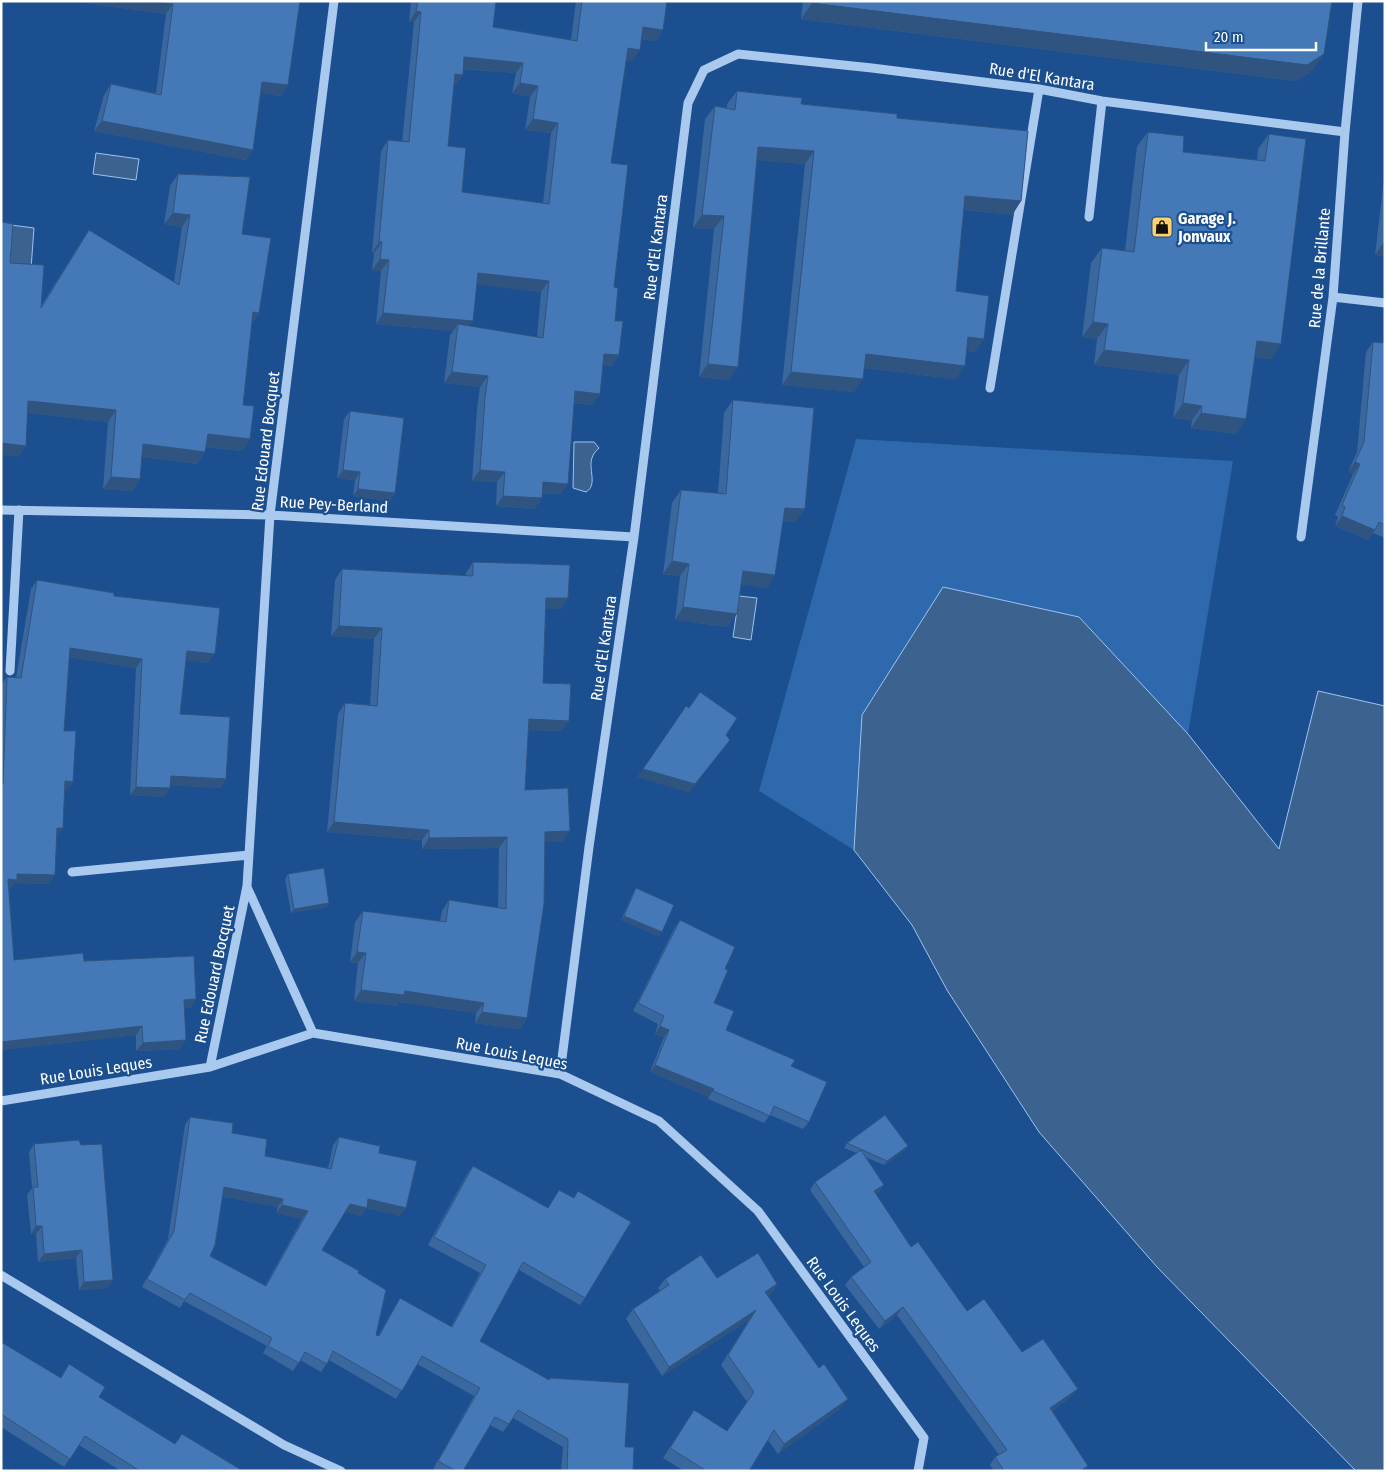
<svg xmlns="http://www.w3.org/2000/svg" width="1386" height="1472" font-family="'Fira Sans Condensed',sans-serif">
	<style>
		.green { fill: #2e69ad }
		.water { fill: #3c6290; stroke: #9cc4f0 }
		.lines { fill: none; stroke-linecap: round; stroke-linejoin: round }
		.minor { stroke: #a9c9ee; stroke-width: 9 }
		.wall { fill: #3a679d; fill-rule: evenodd }
		.shaded-wall { fill: #305480 }
		.building { fill: #4478b7; stroke: #305480; fill-rule: evenodd }
		.labels { text-anchor: middle; stroke-width: 4.5; stroke-linejoin: round; paint-order: stroke }
		.street-label { font-size: 16px; fill: #fff; stroke: #1b4f8f }
		.poi-label { font-size: 16px; font-weight: bold; fill: #fff; stroke: #1b4f8f; text-anchor: start }
	</style>
	<rect width="100%" height="100%" fill="#1b4f8f"/>
	<path class="green" d="M856,439L1233,461L1188,734L1279,849L1318,691L1385,706V1471H1356L1157,1267L1039,1132L947,990L912,925L854,850L759,791Z"/>
	<path class="water" d="M96,153L139,159L136,180L93,174Z
		M11,225L34,228L31,269L7,267Z
		M574,442H594L599,448C596,451 593,454 592,458C588,469 598,485 586,492L573,488Z
		M943,587L1079,617L1188,734L1279,849L1318,691L1385,706V1471H1356L1157,1267L1039,1132L947,990L912,925L854,850L862,715Z
		M739,596L757,598L751,640L733,637Z"/>
	<g class="lines">
		<path class="minor" d="M1089,217L1102,101
			M1333,297L1385,303
			M990,388L1039,89
			M1,510L270,515L634,537
			M1301,537L1333,297L1345,132L1358,1
			M10,671L19,510
			M72,872L249,855
			M247,887L313,1033
			M210,1067L247,886L270,515L334,1
			M560,1074L589,847L634,537L688,103L704,70L738,54L872,68L1039,89L1102,101L1345,132
			M1,1101L210,1067L313,1033L560,1074L659,1121L758,1211L924,1438L918,1471
			M1,1275L284,1445L341,1471"/>
	</g>
	<path class="wall" d="M71,1H300L288,85L281,96L261,93L253,150L246,160L94,131L104,95L111,84L156,93L166,14Z
		M411,1H496L493,27L571,40L576,1H667L663,30L656,41L641,39L632,61L626,60L611,163L615,321L619,355L612,366L603,365L600,394L592,405L574,403L561,494L542,493V498L534,509L496,506L497,482L472,481L477,409L480,387L444,383L450,335L453,331L376,324L381,271L372,270L374,253H372L381,151L388,140L402,142L414,22H409ZM463,69L516,73L512,93L530,97L525,130L551,133L543,203L462,192L448,146L454,85H455L463,75ZM477,284L541,292L537,337L469,326Z
		M803,1H1332L1313,70L1296,81L801,19Z
		M737,91L801,104L897,118L1021,201L1012,215L964,210L956,291L984,339L974,352L967,351L965,366L955,379L864,368L854,392L782,385L805,164L757,160L738,367L729,380L699,377L714,229L693,228L705,119L715,106L727,108V104Z
		M1148,132L1183,152L1257,160L1258,149L1269,134L1281,344L1271,359L1255,357L1246,419L1236,434L1191,428L1192,420L1173,418L1179,375L1094,365L1097,339L1082,337L1091,263L1102,248L1125,251L1137,146Z
		M1385,171V256L1375,255Z
		M178,174L242,234L259,313L252,323L243,405L250,439L242,451L206,447L205,452L197,464L142,457L140,479L132,491L103,489L108,422L28,413L18,457L10,263L41,306L81,242L89,230L174,282L182,227L164,224L170,186Z
		M1373,342L1385,343V538L1373,533L1368,540L1335,526L1338,517L1335,515L1353,474L1348,472L1357,452L1366,352Z
		M733,400L796,522L783,521L775,575L767,588L741,584L728,627L675,620L680,576L663,574L672,503L681,490L718,493L724,413Z
		M350,411L395,493L390,501L353,496L355,480L337,478L344,419Z
		M473,562L568,598L561,609L545,608L543,683L562,731L528,730L525,790L570,831L563,841L545,842L527,1018L520,1029L475,1023L476,1013L399,1002L397,1006L354,1001L358,963L350,962L355,922L363,911L440,921L442,911L449,900L498,908L499,848L422,849V840L327,832L338,714L345,703L370,705L374,639L331,636L335,580L342,569L466,576V573Z
		M37,580L114,596L208,663L186,660L180,714L226,779L220,788L170,785V788L164,797L130,795L136,668L69,657L64,731L73,782L67,790H65L49,884L15,883L10,888H8L14,960L84,961L196,999L190,1008H185L180,1049L136,1051V1035L1,1050V685L7,677L16,678L31,589Z
		M288,874L329,903L326,907L291,913L285,879Z
		M636,888L659,936L621,920L633,893Z
		M680,920L725,969L714,1003L726,1030L791,1066L809,1122L803,1129L770,1115L764,1123L708,1099L709,1097L650,1072L664,1037L655,1034L658,1024L633,1011L675,927Z
		M190,1117L232,1133L265,1156L328,1168L333,1145L339,1137L379,1153L400,1216L367,1208L361,1216L345,1212L322,1250L358,1273L376,1335L378,1336L395,1306L400,1298L451,1327L480,1273L428,1245L467,1174L473,1166L548,1208L559,1190L573,1198L578,1191L585,1298L580,1305L519,1270L480,1341L625,1447L633,1471H561L563,1447L513,1418L503,1432L490,1425L463,1471H436L433,1469L474,1396L417,1364L396,1399L329,1360L321,1372L300,1360L293,1371L263,1353L267,1346L184,1301L180,1308L142,1287L168,1239L185,1125ZM222,1196L278,1207L276,1213L302,1219L265,1286L210,1256Z
		M847,1143L905,1150L884,1165L865,1157L884,1185L879,1192L876,1194L911,1247L967,1311L1022,1352L1072,1396L1052,1411L1088,1466L1084,1471H994L990,1465L995,1457L999,1455L897,1315L879,1329L845,1285L851,1277L864,1267L810,1190L815,1182L857,1153L844,1148Z
		M34,1144L113,1280L107,1288L79,1290L76,1258L38,1262L36,1234H31L27,1195L32,1188L29,1152Z
		M717,1278L777,1284L771,1294L768,1296L841,1408L778,1454L768,1440L749,1471H684L663,1458L694,1410L727,1431L747,1402L721,1365L749,1320L662,1376L626,1319L633,1309L660,1291L658,1288L665,1279Z
		M1,1342L60,1378L69,1364L99,1397L175,1444L182,1434L243,1471H121L79,1445L64,1467L1,1427Z"/>
	<path class="shaded-wall" d="M71,1H152L173,4L166,14Z
		M812,3L1324,54L1313,70L1296,81L801,19Z
		M416,11L421,12L414,22H409Z
		M643,27L663,30L656,41L636,38Z
		M628,48L640,50L632,61L620,59Z
		M464,57L523,63L516,73L457,68Z
		M455,74L463,75L455,85H447Z
		M262,82L288,85L281,96L255,92Z
		M520,83L538,86L530,97L512,93Z
		M533,119L558,123L551,133L525,130Z
		M102,121L253,150L246,160L94,131Z
		M758,147L814,151L805,164L749,160Z
		M965,196L1021,201L1012,215L956,209Z
		M173,213L190,215L182,227L164,224Z
		M702,215L724,216L714,229L693,228Z
		M379,242H382L374,253H372Z
		M1384,242H1385V256L1375,255Z
		M380,259L389,260L381,271L372,270Z
		M478,273L549,281L541,292L470,284Z
		M253,312L259,313L251,325Z
		M383,313L473,321L465,332L458,324L453,331L376,324Z
		M1093,322L1108,324L1097,339L1082,337Z
		M968,337L984,339L974,352L959,350Z
		M1257,341L1281,344L1271,359L1247,356Z
		M1104,350L1189,360L1179,375L1094,365Z
		M604,354L619,355L612,366L597,365Z
		M866,354L965,366L955,379L856,367Z
		M708,364L738,367L729,380L699,377Z
		M452,372L488,376L480,387L444,383Z
		M791,372L863,379L854,392L782,385Z
		M575,391L600,394L592,405L568,402Z
		M28,401L116,410L108,422L20,412Z
		M1183,403L1202,406L1192,420L1173,418Z
		M1201,413L1246,419L1236,434L1191,428Z
		M208,434L250,439L242,451L200,446Z
		M1,443L26,446L18,457L1,455Z
		M143,444L205,452L197,464L134,456Z
		M1355,462L1360,464L1353,474L1348,472Z
		M343,470L360,472L355,480L337,478Z
		M480,470L505,472L497,482L472,481Z
		M111,477L140,479L132,491L103,489Z
		M543,482L568,484L561,494L535,492Z
		M358,489L395,493L390,501L353,496Z
		M503,496L542,498L534,509L496,506Z
		M785,508L805,509L796,522L777,520Z
		M1342,516L1375,530L1368,540L1335,526Z
		M672,561L689,564L680,576L663,574Z
		M743,571L775,575L767,588L734,583Z
		M546,598H568L561,609L538,608Z
		M683,607L737,614L728,627L675,620Z
		M339,626L382,628L374,639L331,636Z
		M70,648L142,659L136,668L64,656Z
		M187,651L215,654L208,663L181,660Z
		M529,719L569,721L562,731L522,730Z
		M730,740L689,793L637,777L643,769Z
		M171,776L226,779L220,788L165,785Z
		M65,781L73,782L67,790H59Z
		M136,787L170,788L164,797L130,795Z
		M334,822L429,830L422,840L327,832Z
		M57,828H63L57,837Z
		M570,831L563,841L538,843L545,832Z
		M507,837L499,848L422,849L429,838Z
		M17,874L55,875L49,884L15,883L10,888H1L8,879Z
		M329,903L326,907L291,913L294,909Z
		M624,916L662,932L659,936L621,920Z
		M357,952L366,953L358,963L350,962Z
		M361,990L405,991L484,1003L476,1013L399,1002L397,1006L354,1001Z
		M196,999L190,1008L178,1009L184,1000Z
		M482,1012L527,1018L520,1029L475,1023Z
		M142,1026L136,1035L1,1050V1042Z
		M660,1026L669,1030L664,1037L655,1034Z
		M186,1040L180,1049L136,1051L143,1043Z
		M655,1065L714,1089L709,1097L650,1072Z
		M908,1146L905,1150L884,1165L887,1161Z
		M884,1185L879,1192L869,1199L874,1191Z
		M224,1187L283,1199L278,1207L218,1195Z
		M368,1199L406,1208L400,1216L367,1208L361,1216L344,1212L350,1204Z
		M282,1205L308,1211L302,1219L276,1213Z
		M36,1226H42L36,1234H31Z
		M82,1250L76,1258L38,1262L44,1254Z
		M113,1280L107,1288L79,1290L84,1282Z
		M777,1284L771,1294L758,1301L765,1292Z
		M903,1307L897,1315L879,1329L885,1321Z
		M756,1310L749,1320L662,1376L669,1367Z
		M1078,1389L1072,1396L1045,1416L1050,1408Z
		M848,1399L841,1408L778,1454L784,1444Z
		M1088,1466L1084,1471H1080Z"/>
	<path class="building" d="M152,1H300L288,85L262,82L253,150L102,121L111,84L161,95L173,4Z
		M418,1H496L493,27L577,41L582,1H667L663,30L643,27L640,50L628,48L611,163L628,165L614,287L618,288L615,321H623L619,355L604,354L600,394L575,391L568,484L543,482L542,498L503,496L505,472L480,470L485,398L488,376L452,372L458,324L543,338L549,281L478,273L473,321L383,313L389,260L380,259L382,242H379L388,140L409,142L421,12L416,11ZM464,57L523,63L520,83L538,86L533,119L558,123L549,204L462,192L466,148L448,146L455,74L463,75Z
		M812,1H1332L1324,54L1307,65L812,3Z
		M737,91L802,98L801,104L897,114V118L1028,131L1021,201L965,196L956,291L989,296L984,339L968,337L965,366L866,354L863,379L791,372L814,151L758,147L738,367L708,364L724,216L702,215L715,106L735,110Z
		M1148,132L1184,136L1183,152L1265,161L1269,134L1306,139L1281,344L1257,341L1246,419L1201,413L1202,406L1183,403L1189,360L1104,350L1108,324L1093,322L1102,248L1134,252Z
		M178,174L250,177L242,234L271,238L259,313L253,312L243,405L254,406L250,439L208,434L205,452L143,444L140,479L111,477L116,410L28,401L26,446L1,443V222L13,224L10,263L44,265L41,308L89,230L179,285L190,215L173,213Z
		M1373,342L1385,343V525L1379,522L1375,530L1342,516L1345,507L1342,505L1360,464L1355,462L1364,442Z
		M733,400L814,408L805,509L785,508L775,575L743,571L737,614L683,607L689,564L672,561L681,490L726,494Z
		M350,411L404,418L395,493L358,489L360,472L343,470Z
		M473,562L570,565L568,598H546L543,683L571,684L569,721L529,719L525,790L568,788L570,831L545,832L544,904L527,1018L482,1012L484,1003L405,991L404,995L361,990L366,953L357,952L363,911L446,922L449,900L506,909L507,837L429,838V830L334,822L345,703L377,706L382,628L339,626L342,569L473,576Z
		M37,580L114,593V596L220,608L215,654L187,651L180,714L230,717L226,779L171,776L170,788L136,787L142,659L70,648L64,731H76L73,782L65,781L63,828H57L55,875L17,874V880L8,879L14,960L83,953L84,961L194,956L196,999L184,1000L186,1040L143,1043L142,1026L1,1042V784H3L7,677L21,678Z
		M700,692L737,718L726,735L730,740L695,784L643,769L686,706L689,708Z
		M324,868L329,903L294,909L288,874Z
		M636,888L674,905L662,932L624,916Z
		M680,920L735,947L725,969L728,970L714,1003L734,1011L726,1030L795,1060L791,1066L827,1082L809,1122L774,1106L770,1116L713,1091L714,1089L655,1065L669,1030L660,1026L664,1016L638,1003Z
		M885,1115L908,1146L887,1161L847,1143Z
		M190,1117L233,1123L232,1133L267,1139L265,1156L331,1169L339,1137L380,1146L379,1153L417,1161L406,1208L368,1199L367,1208L350,1204L322,1250L359,1271L358,1273L386,1290L376,1335L379,1336L400,1298L452,1327L486,1265L434,1237L473,1166L548,1208L559,1190L574,1198L578,1191L631,1222L585,1298L523,1262L480,1341L549,1380L550,1378L629,1383L625,1447H634L633,1471H567L568,1439L518,1410L509,1424L495,1417L463,1471H456L438,1461L480,1388L422,1356L402,1391L333,1351L327,1364L305,1352L299,1363L268,1346L272,1338L190,1293L185,1300L147,1279L174,1231ZM224,1187L283,1199L282,1205L308,1211L266,1286L210,1256L215,1245Z
		M79,1140L81,1145L102,1144L113,1280L84,1282L82,1250L44,1254L42,1226H36L33,1187H38L34,1144Z
		M861,1150L884,1185L874,1191L911,1247L918,1242L967,1311L984,1299L1022,1352L1043,1339L1078,1389L1050,1408L1088,1466L1080,1471H1004L995,1457L1007,1450L903,1307L885,1321L851,1277L871,1262L815,1182Z
		M758,1253L777,1284L765,1292L819,1368L824,1364L848,1399L784,1444L774,1430L749,1471H705V1470L670,1448L694,1410L727,1431L754,1392L728,1355L756,1310L669,1367L633,1309L669,1285L665,1279L701,1255L717,1278Z
		M1,1342L61,1378L69,1364L105,1387L99,1397L175,1444L182,1434L243,1471H140L85,1436L70,1459L1,1414Z"/>
	<defs>
		<g id="shop-square" transform="scale(1.125)"><rect x="-9" y="-9" width="18" height="18" rx="4" fill="#ffd166" stroke="#1b4f8f"/><path d="M-5-2.5h2.3a2.7 3.5 0 0 1 5.4 0H5L5.5 6h-11ZM-1.5-2.5h3a1.5 2.3 0 0 0-3 0Z" fill="#111"/></g>
	</defs>
	<g fill-rule="evenodd">
		<use href="#shop-square" x="1162" y="227"/>
	</g>
	<g class="labels">
		<g class="street-label">
			<text transform="translate(1042 76) rotate(9)" y="6">Rue d'El Kantara</text>
			<text transform="translate(655 247) rotate(-83)" y="6">Rue d'El Kantara</text>
			<text transform="translate(1319 268) rotate(-85)" y="6">Rue de la Brillante</text>
			<text transform="translate(265 441) rotate(-83)" y="6">Rue Edouard Bocquet</text>
			<text transform="translate(334 504) rotate(3)" y="6">Rue Pey-Berland</text>
			<text transform="translate(603 648) rotate(-82)" y="6">Rue d'El Kantara</text>
			<text transform="translate(214 974) rotate(-78)" y="6">Rue Edouard Bocquet</text>
			<text transform="translate(512 1053) rotate(11)" y="6">Rue Louis Leques</text>
			<text transform="translate(96 1070) rotate(-9)" y="6">Rue Louis Leques</text>
			<text transform="translate(844 1304) rotate(54)" y="6">Rue Louis Leques</text>
		</g>
		<g class="poi-label">
			<text x="1178" y="224">Garage J.<tspan x="1178" dy="18">Jonvaux</tspan></text>
		</g>
	</g>
	<rect width="1386" height="1472" fill="none" stroke="#ffffff" stroke-width="5"/>
	<path d="M1206 42v8h110v-8" fill="none" stroke="#ffffff" stroke-width="2.5"/>
	<text x="1214" y="42" font-size="15" fill="#ffffff" stroke="#1b4f8f" stroke-width="4" paint-order="stroke">20 m</text>
</svg>
